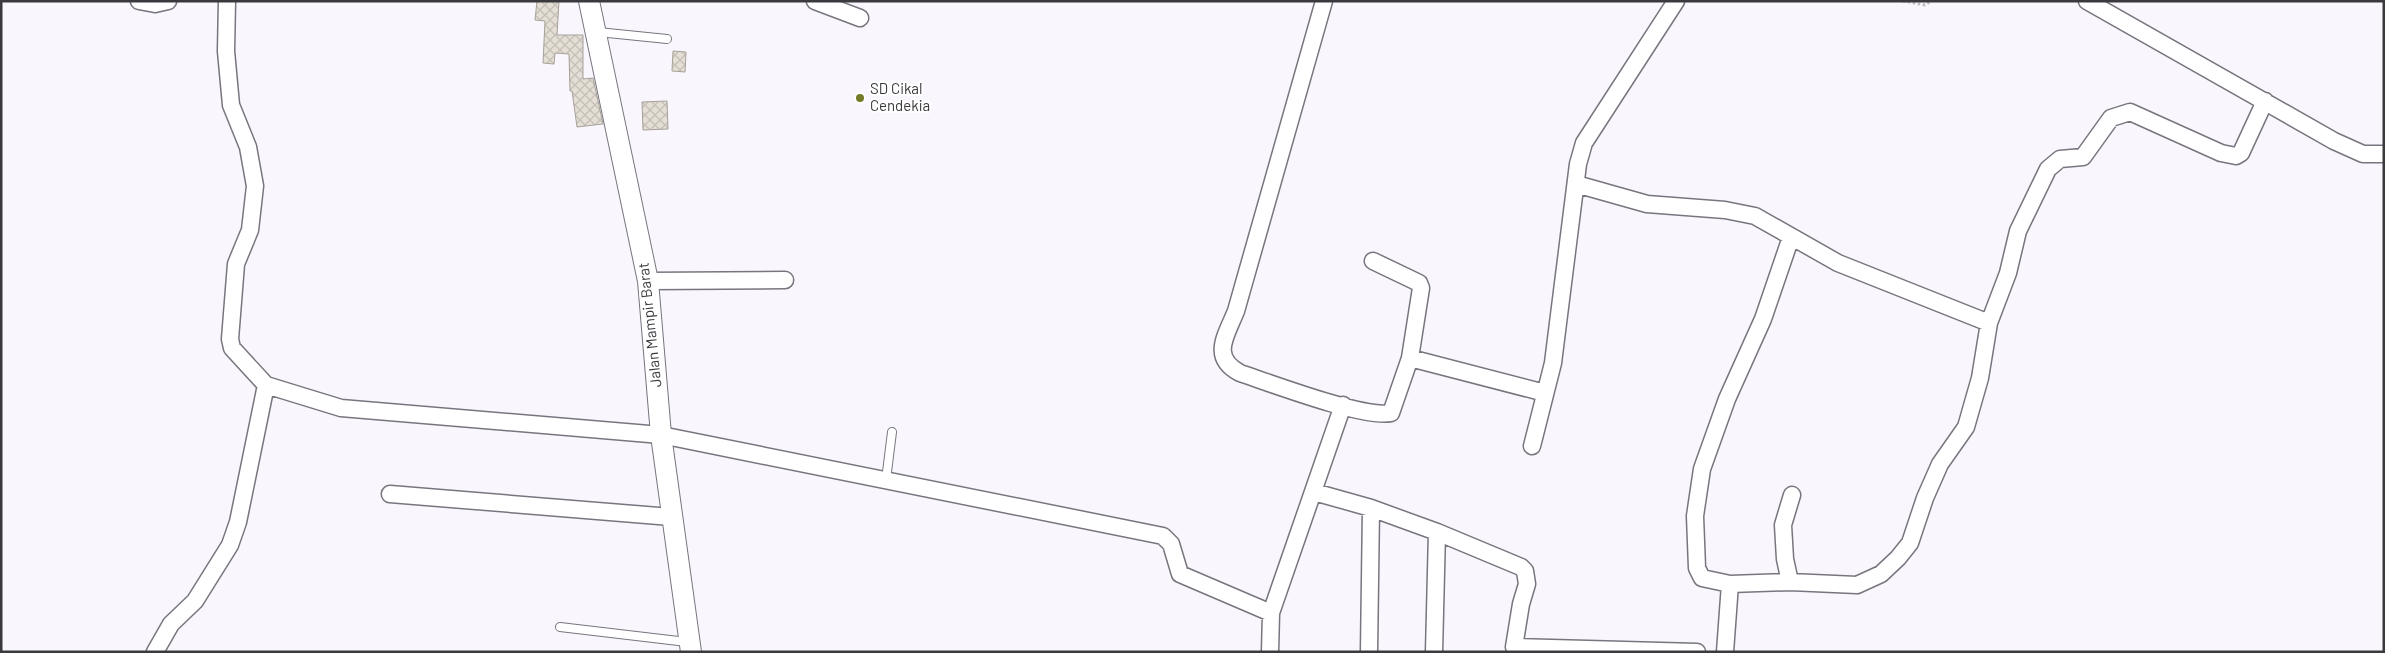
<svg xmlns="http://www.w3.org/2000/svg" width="2385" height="653" font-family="Barlow,sans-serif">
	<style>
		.building { fill: url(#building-cross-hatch); stroke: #a7a198 }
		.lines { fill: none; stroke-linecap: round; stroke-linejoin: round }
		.service-casing { stroke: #78757e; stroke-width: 10 }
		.minor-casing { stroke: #78757e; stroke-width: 19 }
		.tertiary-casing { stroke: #78757e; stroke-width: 22 }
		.path { stroke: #bebcc2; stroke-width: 3; stroke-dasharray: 2.5 2.5; stroke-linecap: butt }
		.service { stroke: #fff; stroke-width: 8 }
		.minor { stroke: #fff; stroke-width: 16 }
		.tertiary { stroke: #fff; stroke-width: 20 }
		.poi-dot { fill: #737b26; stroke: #fff; stroke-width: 2 }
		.labels { text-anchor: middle; stroke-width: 4; stroke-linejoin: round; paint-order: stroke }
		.poi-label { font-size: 15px; fill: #3a393d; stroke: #fff; text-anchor: start }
		.street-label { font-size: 15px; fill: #3a393d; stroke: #fff }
	</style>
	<defs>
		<pattern id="building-cross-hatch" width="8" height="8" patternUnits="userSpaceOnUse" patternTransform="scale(1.25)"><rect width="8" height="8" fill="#e4ded5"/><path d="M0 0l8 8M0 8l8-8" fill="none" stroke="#c4bfb8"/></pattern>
	</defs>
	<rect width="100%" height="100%" fill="#f9f6fe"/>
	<path class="building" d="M537,1H559L557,35H583V79L593,78L603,124L577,127L572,91H570L569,54L555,53L554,64L543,63L545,21L535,20Z
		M673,51L686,52L685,72L672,71Z
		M667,101L668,129L643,130L642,102Z"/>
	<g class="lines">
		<g class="service-casing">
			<path id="service" d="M598,32L667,39
				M886,480L892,432
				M560,627L687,642"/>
		</g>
		<g class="minor-casing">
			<path id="minor" d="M139,1L155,4L168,1
				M227,1L226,51L231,105L248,147L255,186L250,230L236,264L230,339L232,348L266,385L341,408L661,435L1163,536L1171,544L1180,574L1271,613
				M815,1L860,18
				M1324,1L1236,311C1226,336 1210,357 1240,373C1270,383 1365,419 1391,413L1410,358L1421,288L1419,283L1373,261
				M2087,1L2334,141L2363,154H2384
				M1576,184L1647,204L1725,210L1755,216L1838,263L1989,323
				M1791,237L1763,319L1727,399L1702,469L1695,516L1697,568L1702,578L1730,584L1790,582L1857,585L1881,574L1898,558L1910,543L1925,498L1940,464L1966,427L1980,378L1989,323L2008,273L2018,231L2048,169L2060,159L2083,157L2111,118L2130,112L2221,153L2236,156L2241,153L2265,101
				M648,281L785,280
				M1410,358L1545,393
				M1532,446L1553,363L1578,164L1584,143L1676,1
				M1314,492L1371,508L1437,532L1521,567L1525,571L1527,584L1521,604L1514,647L1697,652
				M390,494L671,517
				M1790,582L1785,559L1783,525L1792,495
				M155,652L171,624L195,601L230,545L238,522L266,385
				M1270,652L1271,613L1343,405
				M1369,652L1371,508
				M1434,652L1437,532
				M1725,652L1730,584"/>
		</g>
		<g class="tertiary-casing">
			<path id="tertiary" d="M589,1L648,281L661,435L691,652"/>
		</g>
		<path class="path" d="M1903,1L1925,5L1931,1"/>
		<use href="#service" class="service"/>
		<use href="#minor" class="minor"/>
		<use href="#tertiary" class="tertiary"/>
	</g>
	<circle class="poi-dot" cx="860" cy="98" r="5"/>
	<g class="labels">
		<g class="poi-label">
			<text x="870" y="94">SD Cikal<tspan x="870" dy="17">Cendekia</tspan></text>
		</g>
		<g class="street-label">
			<text transform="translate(650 325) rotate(-96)" y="5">Jalan Mampir Barat</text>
		</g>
	</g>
	<rect width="2385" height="653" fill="none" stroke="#3a393d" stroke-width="5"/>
</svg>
